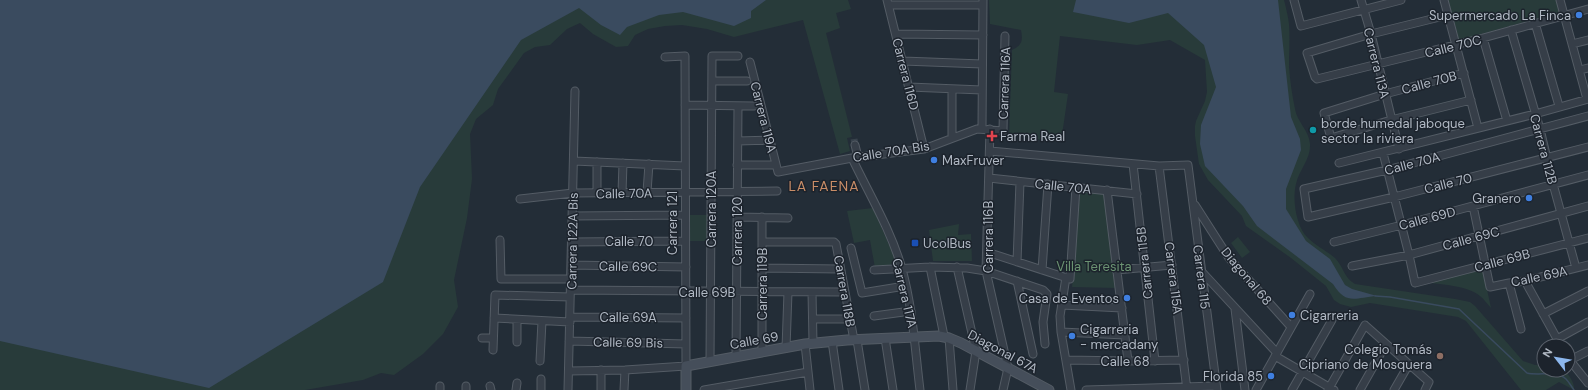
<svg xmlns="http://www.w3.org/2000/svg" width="1588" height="390" font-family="'DM Sans',sans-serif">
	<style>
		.green { fill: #283b3a }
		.water { fill: #3a4b5f }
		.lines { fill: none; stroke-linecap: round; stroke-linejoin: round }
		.stream { stroke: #3a4b5f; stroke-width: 1.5 }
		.street-tunnel { stroke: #38424c; stroke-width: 7; stroke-dasharray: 7 3.5; stroke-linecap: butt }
		.street-casing { stroke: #545c65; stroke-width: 9 }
		.secondary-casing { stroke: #545c65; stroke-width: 11 }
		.street { stroke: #363e48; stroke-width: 7 }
		.secondary { stroke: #454e5a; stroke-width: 9 }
		.shop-dot { fill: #3f7fe0; stroke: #1c232c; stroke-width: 1.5 }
		.culture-dot { fill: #0f9aa8; stroke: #1c232c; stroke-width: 1.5 }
		.health-dot { fill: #e0444e; stroke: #1c232c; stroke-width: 1.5 }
		.transit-dot { fill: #1a4fb4; stroke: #1c232c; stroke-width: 1.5 }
		.education-dot { fill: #8d6e63; stroke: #1c232c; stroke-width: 1.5 }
		.labels { text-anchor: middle; stroke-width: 3; stroke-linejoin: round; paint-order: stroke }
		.poi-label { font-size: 13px; fill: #b1b9c4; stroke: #1c232c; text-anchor: start }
		.street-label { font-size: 13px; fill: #b1b9c4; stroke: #1c232c }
		.park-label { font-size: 13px; fill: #6b9272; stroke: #1c232c }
		.neighbourhood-label { font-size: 14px; letter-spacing: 1px; fill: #c98d67; stroke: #1c232c }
	</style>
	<rect width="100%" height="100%" fill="#232d37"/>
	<path class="green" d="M0,0H848L851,9L836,13L840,28L826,33L852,137L847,138L850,151L840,154L803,20L734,37L707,29L682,25L665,26L648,29L635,35L628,46L616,47L593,34L580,23L567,29L550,45L535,47L524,53L498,89L493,105L476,119L470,134L472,179L467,218L454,280L458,307L443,334L423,354L394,375L381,373L363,380L305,390H0Z
		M989,0H1284C1286,8 1288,16 1289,24C1290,38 1289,52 1289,67C1290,80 1292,95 1295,109C1297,122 1309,130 1310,144C1311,159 1299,170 1296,184C1292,199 1296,227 1308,238C1316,246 1327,251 1335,258C1344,267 1343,277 1355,284L1455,299L1470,302L1475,306L1523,361L1535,365H1544V370H1564C1569,375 1575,383 1574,390L1559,382L1546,390H1521L1466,321L1458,317L1370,303L1351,307L1340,304L1334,300L1326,286L1291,258L1246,226L1242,216L1208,180L1199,164L1195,136V126L1196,121L1205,101L1207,92L1205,60L1170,40L1137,45L1060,36L1054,92L1068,94L1061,142L1009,136L1012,50C1022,45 1023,41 1021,30L990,24Z
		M1448,0H1556L1560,12L1481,34L1456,45L1459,40Z
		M1080,191L1106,194L1117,288L1072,287Z
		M873,208L897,263L875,268L870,240L854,243L847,211Z
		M685,215H711V241H685Z
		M959,224L958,235L971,234L972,261H933L929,230Z
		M1238,237L1250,252L1242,258L1231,243Z
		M1482,266L1491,308C1487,304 1484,299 1480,296C1467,285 1438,284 1421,282Z"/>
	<path class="water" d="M0,0H766L751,11V18L734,26L683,12L659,15L627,27L620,35L601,25L579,8L521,40L420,187L383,282L209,388L0,341Z
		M1076,0H1278L1291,117L1300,139L1301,150L1286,189V209L1306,241L1330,259L1345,285L1352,289L1377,296C1354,298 1346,305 1333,284L1257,226L1243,206L1205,166L1200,144L1201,125L1216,87L1204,45L1168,13L1129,23L1073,12Z"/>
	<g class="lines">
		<path class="stream" d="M1375,296L1390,297L1459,309L1527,373C1539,376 1557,370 1566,379C1569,382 1571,386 1574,390"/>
		<path class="street-tunnel" d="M854,139L855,145"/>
		<g class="street-casing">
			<path id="street" d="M887,0L924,149
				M1294,0L1301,26L1401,0
				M1361,0L1371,34L1399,149
				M1444,0L1478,128
				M1560,0L1587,99
				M889,5H983
				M1448,15L1371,34L1307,53L1315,77L1317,79L1483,38L1588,9
				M1535,23L1559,106
				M1511,30L1540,129L1553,184L1576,268
				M896,34L983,35
				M1483,38L1507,121
				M1572,44L1588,40
				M903,61L982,64
				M750,62L778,172L852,158L924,149L977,129L1003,131L1005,36
				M1580,70L1588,68
				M1464,73L1385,94L1324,113L1331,138L1391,120L1471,100
				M712,81H747
				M909,87L982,90
				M685,105L754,106
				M1588,116L1387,170L1304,189L1308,217L1394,197L1588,147
				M982,128L983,0
				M990,129L986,271L1008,368L1003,390
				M952,138V89
				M738,141L769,140
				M855,145L858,157
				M990,151L1159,166L1188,165L1217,390
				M1383,153L1409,255L1415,283L1588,238
				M852,158C869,194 891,230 902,269C913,309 915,350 920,390
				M574,161L685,166
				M597,162V193
				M1339,163L1535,114L1588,99
				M1133,164L1155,361
				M737,165H776
				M1159,166L1187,390
				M989,178L1137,194
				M1107,190L1128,361
				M647,192L649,164
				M622,193L623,163
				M520,199L573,193L777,191
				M1195,205L1229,258L1291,327
				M1473,206L1490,287L1509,283L1525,281L1588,265
				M572,216L685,215
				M737,217L788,218
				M762,217V352
				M500,240L501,279H571
				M572,242L685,241
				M762,242H834L836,244L854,340
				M1334,242L1402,225L1588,175
				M851,248L862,293L905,286
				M987,252L1070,279L1076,187
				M1017,262L1020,182
				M571,265L686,267
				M1352,266L1409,255L1588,206
				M930,267L944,336
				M957,267L976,351L970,390
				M762,268L840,269
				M874,270L930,267L967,268L986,271L1043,290L1047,294L1043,322L1045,344
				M1042,270L1048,184
				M1116,270L1172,265
				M1202,272L1277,353
				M1066,277L1060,316L1061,332L1071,390
				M1017,281L1033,354
				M1525,281L1561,346
				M1509,283L1521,329
				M571,290L844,292
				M812,292L813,343
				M1062,305L1122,308
				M1235,309L1245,390
				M1543,314L1588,291
				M874,316L911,311
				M570,317L686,318
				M494,318L570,322
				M813,319H850
				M1061,332L1125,335
				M482,338H493
				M885,338L893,390
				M949,338L953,390
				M1557,339L1588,322
				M857,340L865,390
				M569,341L686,344
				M832,341L839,390
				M517,342V320
				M805,344L810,390
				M786,348L788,292
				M493,350L495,295L570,297
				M1275,356L1334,390
				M736,357L738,106
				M1568,358L1588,383
				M1066,360L1128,361L1184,360
				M1570,360L1588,351
				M540,361L542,321
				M710,361L712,56H738
				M569,371L625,370L686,366L685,56L665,57
				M490,386L491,390
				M440,390V386
				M466,390V386
				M516,390L517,383
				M541,390V379
				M568,390L575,91
				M601,390V370
				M624,390L625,370
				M704,390L808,372
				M1086,390L1216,386
				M1256,390L1310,294
				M1292,390L1332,320
				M1328,390L1365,325L1429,382L1425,390
				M1360,390L1386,344
				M1394,390L1409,364"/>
		</g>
		<g class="secondary-casing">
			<path id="secondary" d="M686,390V366L805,344L847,340L939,336L949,338L961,343L1049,390"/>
		</g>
		<use href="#street" class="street"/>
		<use href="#secondary" class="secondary"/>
	</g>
	<g class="shop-dot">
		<circle cx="1579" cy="15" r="4"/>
		<circle cx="934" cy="160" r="4"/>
		<circle cx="1529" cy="198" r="4"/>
		<circle cx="1127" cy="298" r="4"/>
		<circle cx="1292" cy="315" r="4"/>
		<circle cx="1072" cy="336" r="4"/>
		<circle cx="1271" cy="376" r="4"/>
	</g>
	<circle class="culture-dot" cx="1313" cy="130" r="4"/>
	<path class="health-dot" d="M990 130h4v4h4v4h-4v4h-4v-4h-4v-4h4z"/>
	<rect class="transit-dot" x="911" y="239" width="8" height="8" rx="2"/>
	<circle class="education-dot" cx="1440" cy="356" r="4"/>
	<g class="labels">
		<g class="poi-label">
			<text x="1571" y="20" text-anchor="end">Supermercado La Finca</text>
			<text x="1321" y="128">borde humedal jaboque<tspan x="1321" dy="15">sector la riviera</tspan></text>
			<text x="1000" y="141">Farma Real</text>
			<text x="942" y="165">MaxFruver</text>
			<text x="1521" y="203" text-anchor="end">Granero</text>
			<text x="923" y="248">UcolBus</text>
			<text x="1119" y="303" text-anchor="end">Casa de Eventos</text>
			<text x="1300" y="320">Cigarreria</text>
			<text x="1080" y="334">Cigarreria<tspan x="1080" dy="15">- mercadany</tspan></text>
			<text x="1432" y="354" text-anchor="end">Colegio Tomás<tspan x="1432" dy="15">Cipriano de Mosquera</tspan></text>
			<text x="1263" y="381" text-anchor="end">Florida 85</text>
		</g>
		<g class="street-label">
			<text transform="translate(1453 46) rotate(-14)" y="5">Calle 70C</text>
			<text transform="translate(1377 63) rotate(76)" y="5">Carrera 113A</text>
			<text transform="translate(906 74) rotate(76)" y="5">Carrera 116D</text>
			<text transform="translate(1429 82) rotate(-15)" y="5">Calle 70B</text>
			<text transform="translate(1004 83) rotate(-88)" y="5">Carrera 116A</text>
			<text transform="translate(764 117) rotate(76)" y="5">Carrera 119A</text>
			<text transform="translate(1544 149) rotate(75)" y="5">Carrera 112B</text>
			<text transform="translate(891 151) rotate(-9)" y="5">Calle 70A Bis</text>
			<text transform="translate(1412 163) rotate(-15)" y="5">Calle 70A</text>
			<text transform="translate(1448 183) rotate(-14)" y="5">Calle 70</text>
			<text transform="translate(1063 186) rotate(6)" y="5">Calle 70A</text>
			<text transform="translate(624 193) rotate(-1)" y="5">Calle 70A</text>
			<text transform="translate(711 209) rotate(-90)" y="5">Carrera 120A</text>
			<text transform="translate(1427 218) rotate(-15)" y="5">Calle 69D</text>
			<text transform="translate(672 223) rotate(-90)" y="5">Carrera 121</text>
			<text transform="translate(737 231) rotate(-90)" y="5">Carrera 120</text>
			<text transform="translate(988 237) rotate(-90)" y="5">Carrera 116B</text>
			<text transform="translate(1471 238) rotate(-15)" y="5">Calle 69C</text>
			<text transform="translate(572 241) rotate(-89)" y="5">Carrera 122A Bis</text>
			<text x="629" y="246">Calle 70</text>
			<text transform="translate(1502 260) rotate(-15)" y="5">Calle 69B</text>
			<text transform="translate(1144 263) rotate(-96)" y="5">Carrera 115B</text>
			<text transform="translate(628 266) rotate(1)" y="5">Calle 69C</text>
			<text transform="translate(1247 276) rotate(50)" y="5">Diagonal 68</text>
			<text transform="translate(1539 276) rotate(-12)" y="5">Calle 69A</text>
			<text transform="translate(1202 277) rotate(83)" y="5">Carrera 115</text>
			<text transform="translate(1174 278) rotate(83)" y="5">Carrera 115A</text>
			<text transform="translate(762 284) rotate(-90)" y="5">Carrera 119B</text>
			<text transform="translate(845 291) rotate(80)" y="5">Carrera 118B</text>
			<text x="707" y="297">Calle 69B</text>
			<text transform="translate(905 293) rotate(77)" y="5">Carrera 117A</text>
			<text x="628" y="322">Calle 69A</text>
			<text transform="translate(754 340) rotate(-10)" y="5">Calle 69</text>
			<text transform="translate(628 342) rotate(1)" y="5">Calle 69 Bis</text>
			<text transform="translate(1003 351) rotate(28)" y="5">Diagonal 67A</text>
			<text x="1125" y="366">Calle 68</text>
		</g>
		<g class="park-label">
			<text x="1094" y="271">Villa Teresita</text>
		</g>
		<g class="neighbourhood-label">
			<text x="824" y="191">LA FAENA</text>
		</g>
	</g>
	<g transform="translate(1556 358) rotate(301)"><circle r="19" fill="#1c232c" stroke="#585f69"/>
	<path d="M0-3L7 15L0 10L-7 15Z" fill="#8cb7ee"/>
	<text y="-6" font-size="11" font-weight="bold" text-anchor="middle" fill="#b1b9c4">N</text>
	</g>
</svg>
